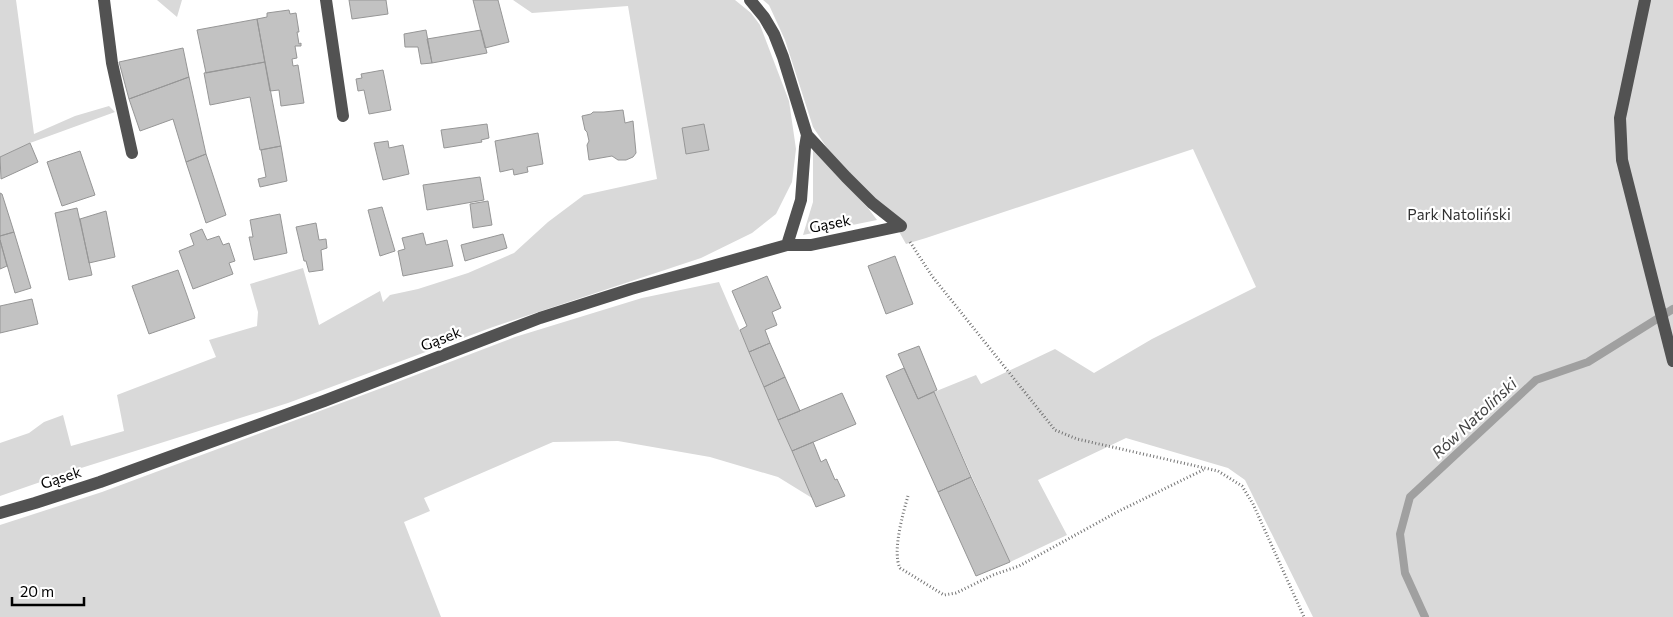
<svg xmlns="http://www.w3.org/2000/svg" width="1673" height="617" font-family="Commissioner,sans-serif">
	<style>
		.green { fill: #d9d9d9 }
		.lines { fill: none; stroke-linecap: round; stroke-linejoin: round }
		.stream { stroke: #a0a0a0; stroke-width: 8 }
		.building { fill: #c2c2c2; stroke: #969696 }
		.path { stroke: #747474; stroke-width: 3; stroke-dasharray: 1 2.5; stroke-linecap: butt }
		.minor { stroke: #525252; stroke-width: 12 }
		.labels { text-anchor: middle; stroke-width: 4.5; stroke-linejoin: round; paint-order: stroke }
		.park-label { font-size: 15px; fill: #303030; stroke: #fff }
		.street-label { font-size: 15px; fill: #000; stroke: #fff }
		.water-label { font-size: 16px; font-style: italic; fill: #414141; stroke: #fff }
	</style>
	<rect width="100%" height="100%" fill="#fff"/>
	<path class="green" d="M0,0H16L34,134L75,116L109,106L115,112L30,143L0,157Z
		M157,0H182L177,17Z
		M513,0H735L751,13L760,25L789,101L796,149L792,182L776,214L752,233L701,258L493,327L288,403L78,469L0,496V443L29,433L44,422L63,415L71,446L124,431L117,395L216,357L209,340L257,326L258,312L250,284L303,268L319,325L380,291L383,302L390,295L418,289L468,273L514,253L548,222L584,195L657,179L628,6L532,13Z
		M763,0H1673V617H1313L1245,480L1228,468L1126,438L1038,480L1067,535L1010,562L934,392L976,375L981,384L1055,349L1094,373L1152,339L1256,287L1193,149L926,238L906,244L887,210L833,157L813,127L785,40L769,5Z
		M813,149L868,208L877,220L803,235L813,202Z
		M719,282L812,498L778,477L710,457L618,441L553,442L424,498L430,511L404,522L441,617H0V525L102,492L387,386L515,337L642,298Z"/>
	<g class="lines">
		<path class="stream" d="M1425,617L1405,573L1400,534L1410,497L1536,380L1588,362L1673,309"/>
	</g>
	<path class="building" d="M349,0H386L388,14L352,19Z
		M473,0H498L509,42L485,48Z
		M289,10L290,14L296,13L299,32H297L299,44L301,43V46H295L297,58L292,59L293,66L298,65L304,103L281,106L279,90L270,91L257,19L267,17V13Z
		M257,19L265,62L206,73L197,30Z
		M426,30L432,63L421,64L418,47H405L404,34Z
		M481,30L487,53L432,63L427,39Z
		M183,48L189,77L129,99L119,62Z
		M265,62L281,146L260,150L250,97L210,105L204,73Z
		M383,70L391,110L369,114L364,90L358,91L356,79L362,78L361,74Z
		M189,77L206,154L186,162L173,119L140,131L129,99Z
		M623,110L625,123L633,121L636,153L633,157L626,160H618L612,156L589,160L587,145L589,141L587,132L585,130L582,116L591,114L593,112H604Z
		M487,124L489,138L481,140L482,142L444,148L441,130Z
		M704,124L709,150L686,154L682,128Z
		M538,133L543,164L527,167L528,172L514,175L513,169L500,172L495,141Z
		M388,141L389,148L403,145L409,174L383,180L374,143Z
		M30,143L38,162L1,179L0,157Z
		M281,146L287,181L260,187L258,179L266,177L261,150Z
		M80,151L95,195L62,206L47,162Z
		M206,154L226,215L206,223L186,162Z
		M480,177L484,200L427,210L423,185Z
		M0,193L2,194L14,232L0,236Z
		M488,201L492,225L473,228L470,204Z
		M382,207L395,251L380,256L368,210Z
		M77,208L92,275L69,280L55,213Z
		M106,211L115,257L89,263L80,219Z
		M280,214L287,253L254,260L249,237H253L250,220Z
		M316,223L319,240L326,239L327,248L321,250L323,270L309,272L306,261H304L296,227Z
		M202,229L207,240L219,236L223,245L229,243L235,261L229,263L233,274L193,289L179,251L194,245L190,234Z
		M14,232L31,288L15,293L0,240V236Z
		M423,233L426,245L447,240L453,266L403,276L398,251L405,249L402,238Z
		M503,234L507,248L465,261L461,245Z
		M0,240L7,266L0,269Z
		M895,256L913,304L886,314L868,266Z
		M178,270L195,318L149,334L132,286Z
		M767,276L781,308L772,312L777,325L765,330L770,343L749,352L740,330L747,326L732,291Z
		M32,299L38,324L0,333V306Z
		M770,343L785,377L764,387L749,352Z
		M919,346L937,390L918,399L898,354Z
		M904,368L918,399L934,392L971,477L938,492L886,376Z
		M785,377L800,411L778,420L764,387Z
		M842,393L856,424L792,451L778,420Z
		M813,442L821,462L826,459L835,480L837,479L845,496L816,507L792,451Z
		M971,477L1010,562L976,576L938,492Z"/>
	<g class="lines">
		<path class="path" d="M910,242L932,276L1055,430L1077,439L1218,471L1242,486L1253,504L1304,617
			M908,496C903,513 892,552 900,568L944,595L956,593L993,575L1019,566L1119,511L1205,469"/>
		<path class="minor" d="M104,0L112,63L132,153
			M326,0L343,116
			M750,0L764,17L774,34L783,57L807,135L846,177L872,203L901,226
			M1645,0L1620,118L1622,160L1673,361
			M787,245L801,200L805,147L807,135
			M0,513L35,503L100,482L324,401L540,318L631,289L787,245H811L901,226"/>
	</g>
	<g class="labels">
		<g class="park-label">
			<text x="1459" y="220">Park Natoliński</text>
		</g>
		<g class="street-label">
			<text transform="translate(830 224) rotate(-11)" y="5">Gąsek</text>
			<text transform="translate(441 339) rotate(-21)" y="5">Gąsek</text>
			<text transform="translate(61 478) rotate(-18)" y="5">Gąsek</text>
		</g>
		<g class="water-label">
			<text transform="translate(1474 418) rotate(-43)" y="6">Rów Natoliński</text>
		</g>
	</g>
	<path d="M12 597v8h72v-8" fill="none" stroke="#000000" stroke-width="2.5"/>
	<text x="20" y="597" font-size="15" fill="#000000" stroke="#ffffff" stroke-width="4" paint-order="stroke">20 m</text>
</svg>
